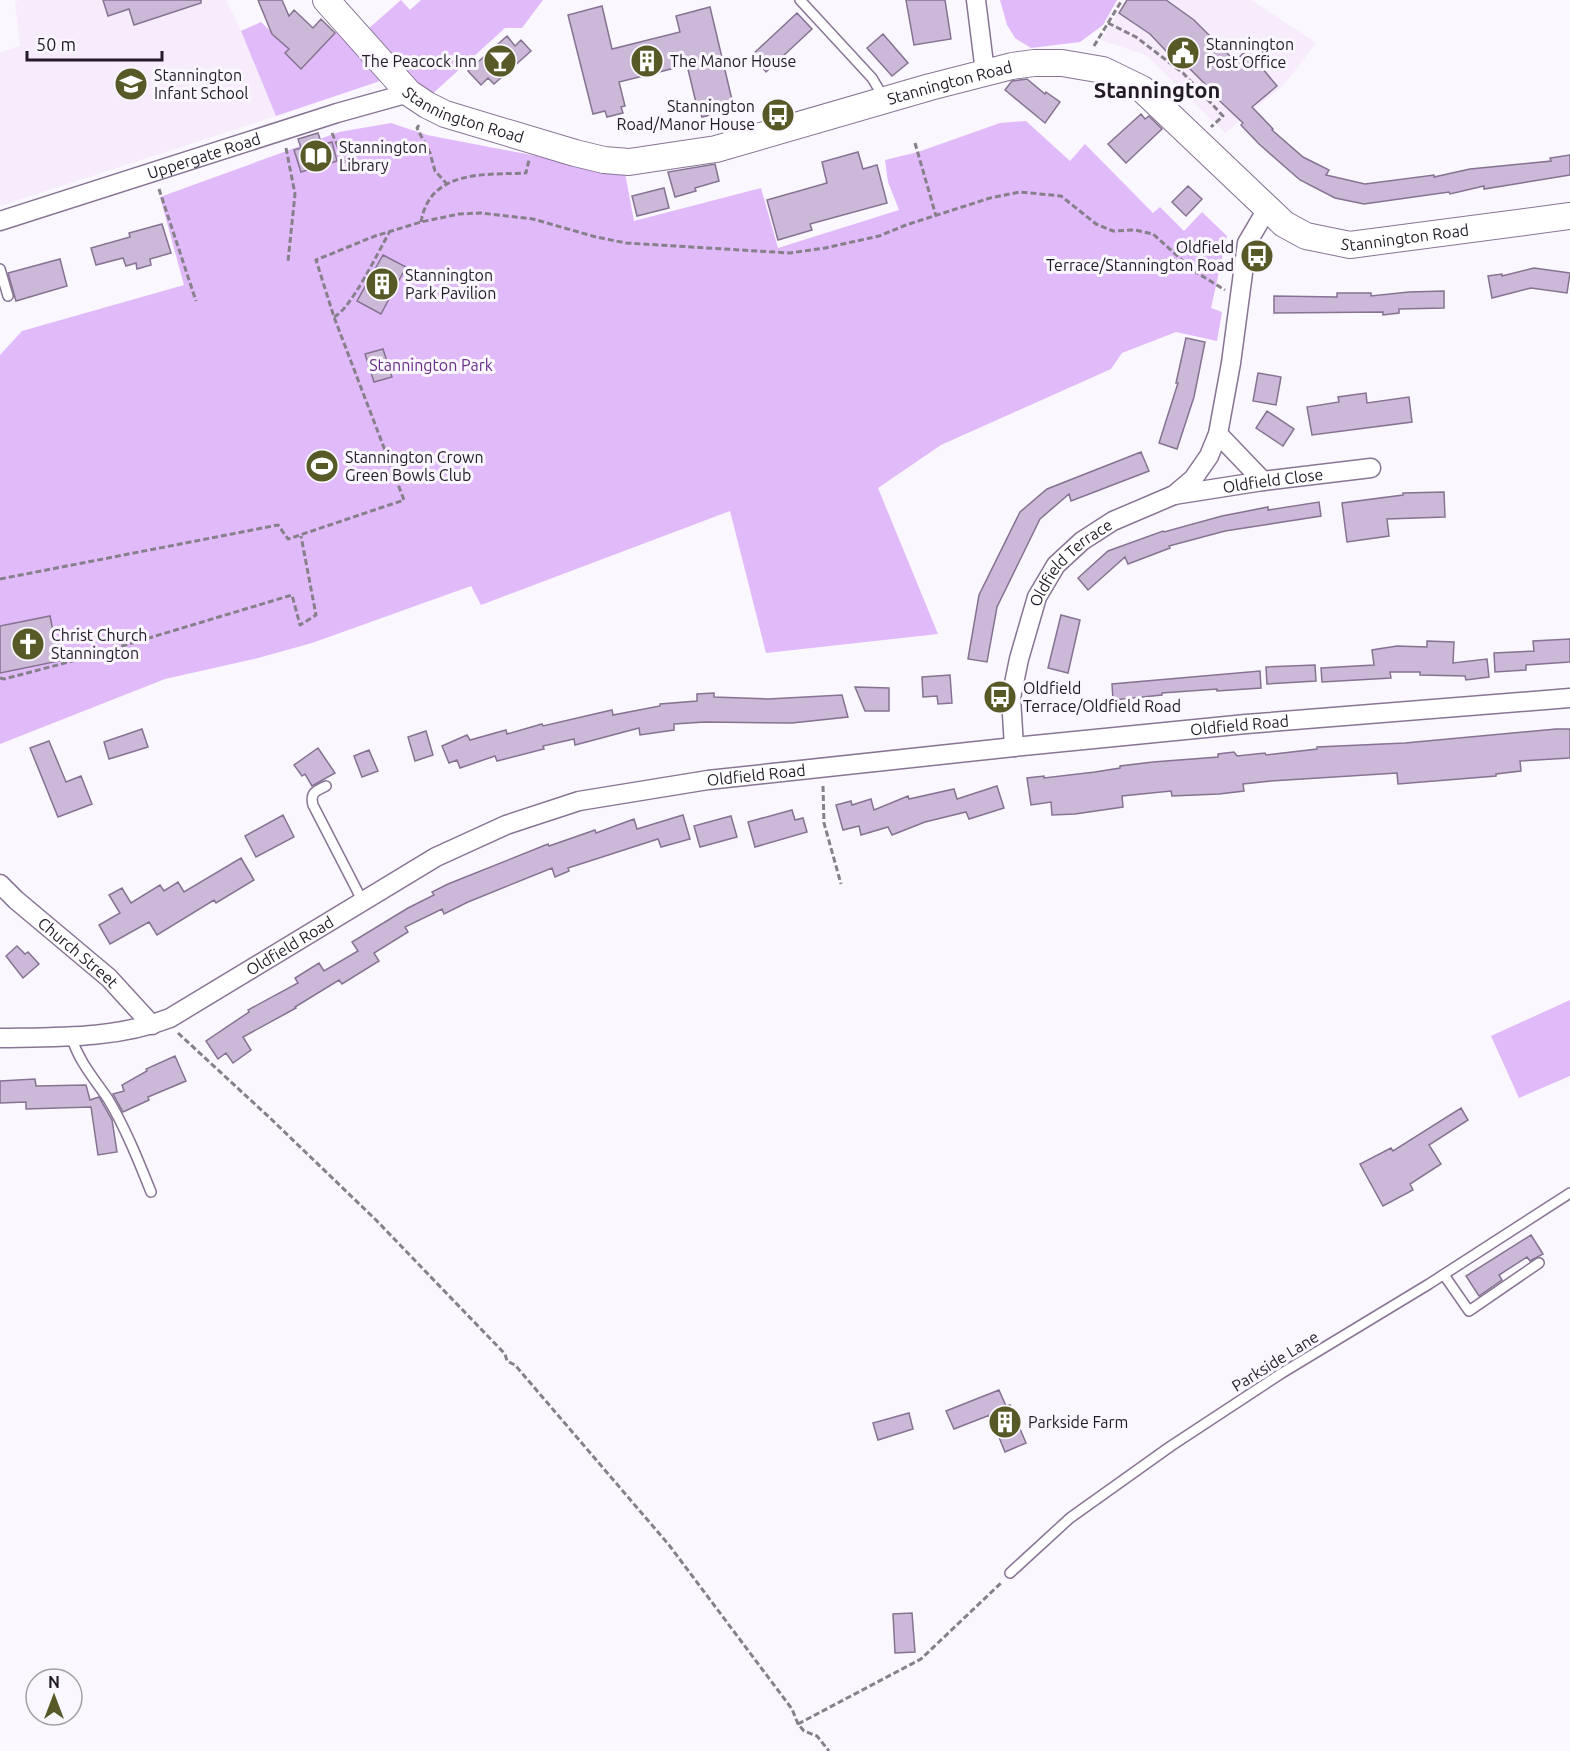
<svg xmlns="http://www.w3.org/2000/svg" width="1570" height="1751" font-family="Ubuntu,sans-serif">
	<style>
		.built { fill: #f6ecfc }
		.green { fill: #e1bafa }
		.building { fill: #ccb9d8; stroke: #857391; stroke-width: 1.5 }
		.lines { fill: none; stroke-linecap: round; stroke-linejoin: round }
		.service-casing { stroke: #877593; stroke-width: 12 }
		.minor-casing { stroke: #877593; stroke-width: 21 }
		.secondary-casing { stroke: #877593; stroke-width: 28 }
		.path { stroke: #86808a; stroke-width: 3; stroke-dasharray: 6 3; stroke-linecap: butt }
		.service { stroke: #fff; stroke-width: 9 }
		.minor { stroke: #fff; stroke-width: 18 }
		.secondary { stroke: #fff; stroke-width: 26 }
		.labels { text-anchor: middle; stroke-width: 6; stroke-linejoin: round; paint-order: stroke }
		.poi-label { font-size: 16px; fill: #231c28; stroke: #fbf7fe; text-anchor: start }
		.street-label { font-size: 16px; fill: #231c28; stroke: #fbf7fe }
		.park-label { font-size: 16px; fill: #672d86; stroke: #fbf7fe }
		.district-label { font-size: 22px; font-weight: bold; fill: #231c28; stroke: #fbf7fe }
	</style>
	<rect width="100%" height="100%" fill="#fbf7fe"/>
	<path class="built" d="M18,0H226L241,31L276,116L0,206V52L20,46L15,3Z
		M1126,0H1251L1316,43L1284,85L1225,133L1146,55L1101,40Z"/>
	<path class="green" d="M401,0L410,10L421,0H543L522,28H505L429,97L367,30Z
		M1000,0H1117L1103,25L1080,42L1031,48L1015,38L1007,25Z
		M261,22L289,49L285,53L301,69L336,32L383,80L276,116L241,31Z
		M1026,121L1070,161L1085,144L1153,213L1160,207L1184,231L1202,212L1227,236L1211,308L1222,312L1217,341L1176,332L1122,353L1111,369L941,445L878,488L938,634L766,653L730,511L481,605L471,586L312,643L258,658L165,679L0,744V355L22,331L184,285L160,197L339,132L391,123L427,135L625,173L634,221L761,188L778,248L899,210L888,182L885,160L918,152L1000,123Z
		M1570,1000V1076L1519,1098L1491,1036Z"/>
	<path class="building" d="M103,0H201V3L134,25L129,9L108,16Z
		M258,0H282L289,16L294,10L313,28L321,19L335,33L301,69L285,53L289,49L272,34Z
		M906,0H945L951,39L914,45Z
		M1127,0H1166L1194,20L1235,61L1247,50L1277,86L1252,107L1273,129L1272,130L1303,157L1329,170L1326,175L1365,184L1434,175V177L1470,169L1551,161L1550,158L1570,155V175L1484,189V186L1450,194L1449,192L1364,204L1335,198L1300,180L1259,144L1241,125L1243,123L1206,88L1208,87L1186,65L1182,68L1150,34L1119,13Z
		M602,6L612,49L680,32L676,16L710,7L733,104L718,108L719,113L702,117L700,111H698L687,65L619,82L625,106L621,107L623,113L607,117L605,111L593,114L568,15Z
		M797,13L812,29L766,72L752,55Z
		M883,34L908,63L892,76L867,48Z
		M507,36L515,46L521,40L531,51L494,84L488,78L481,85L468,71Z
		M1027,79L1045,94L1046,92L1060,102L1045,123L1005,90L1012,81Z
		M1141,114L1145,119L1149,116L1162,129L1126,163L1108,144Z
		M318,133L322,145L332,142L337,161L301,172L294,150L301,148L298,139Z
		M858,152L863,169L877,165L887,203L810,224L812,230L778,240L767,200L827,183L822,162Z
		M715,164L719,181L695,188L696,191L675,197L668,172Z
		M1188,186L1202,199L1186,216L1172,202Z
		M664,188L669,208L637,216L632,196Z
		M162,224L171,253L150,259L151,265L137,269L136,263L126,266L123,258L96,265L91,248L130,237L129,233Z
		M383,255L406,267L381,314L357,301Z
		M60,259L67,286L16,301L8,273Z
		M1534,268L1570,273L1567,293L1531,288L1492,298L1488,276L1502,274V276Z
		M1444,291V308L1399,309V313L1383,315V312L1274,313V296L1337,297V293H1371V296L1409,292Z
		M1186,338L1205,342L1194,397L1177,449L1159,443L1178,383H1176Z
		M383,349L392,377L374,382L365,354Z
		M1258,373L1281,377L1276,405L1253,401Z
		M1366,393L1367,403L1409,397L1412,422L1312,435L1307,407L1339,402L1338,397Z
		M1267,411L1294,429L1283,446L1256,428Z
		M1141,452L1149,471L1071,501L1069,494L1040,519L997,607L987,662L968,659L979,595L1020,512L1047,489Z
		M1444,492L1445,517L1387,519L1389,536L1347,542L1342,503L1403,495V493Z
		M1319,502L1321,516L1225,531L1169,546L1170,548L1128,564L1125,557L1088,590L1078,578L1108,551L1163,531L1164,532L1222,516L1268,507V510Z
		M1061,615L1080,620L1068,673L1048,668Z
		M50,616L59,661L0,673V626Z
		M1570,639V662L1526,665V670L1495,672L1494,653L1534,651L1533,641Z
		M1427,641L1454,642L1453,663L1487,659L1489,677L1466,680L1465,676L1420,675V672H1390L1391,678L1322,682L1321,668L1374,665L1372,650L1397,646L1427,647Z
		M1315,665L1316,681L1267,684L1266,667Z
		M1260,671L1261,688L1217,691V689L1162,693V695L1113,700L1112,684Z
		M950,675L952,703L938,704L937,696L923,697L922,677Z
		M855,687L889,688V711H865Z
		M714,693V697L768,699L842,695L848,717L792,723L705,722L674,724V730L640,735L639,728L575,745L574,739L543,746L544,749L497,761L495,756L460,768L457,760L449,763L442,746L467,735L470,740L506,730L507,734L542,724L543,726L612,710L613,715L660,706V704L697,701V694Z
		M142,729L148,747L109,759L104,742Z
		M1556,729H1570V758L1520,761L1521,771L1496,774V776L1398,784L1397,773L1271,781L1243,784L1244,791L1219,794L1172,796L1171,791L1122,796L1123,807L1075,814L1052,815L1051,802L1031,805L1027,778L1044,776V778L1095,772L1120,768V766L1153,762L1218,757V754L1234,752L1237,756L1265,753L1266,755L1317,749V747L1405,743Z
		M426,731L433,755L415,761L408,737Z
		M49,741L66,782L81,776L92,804L58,817L30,748Z
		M318,748L335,773L312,786L305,774L302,776L294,765Z
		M369,750L378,771L362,777L354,756Z
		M997,786L1004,808L969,819L966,812L925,822L892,835L888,827L861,835L859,826L843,830L836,805L851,801L852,805L871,799L874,810L908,796L909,799L954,789L957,799Z
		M792,810L795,820L803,818L807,832L755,847L748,822Z
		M283,815L294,837L256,857L245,836Z
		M683,815L690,839L661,847L658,839L568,868L569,871L555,877L552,868L468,902L444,914L442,909L405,927L408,932L374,953L379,961L342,984L339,980L295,1007L296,1008L243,1037L251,1050L233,1063L226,1053L218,1059L206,1041L249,1012L248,1010L298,983L295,978L319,963L324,971L358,951L352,942L408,908L434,895L432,892L448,884L548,844L549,846L595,830L596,833L634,819L637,829Z
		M731,816L737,837L700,847L694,826Z
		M241,858L254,880L216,903L214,900L157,935L149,922L110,944L99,925L120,913L109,895L122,888L131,903L160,885L164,891L178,882L184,892Z
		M17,946L25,954L28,952L39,964L23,978L6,956Z
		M175,1056L186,1081L148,1097L149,1100L123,1112L113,1094L124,1091L122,1085L147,1071L146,1069Z
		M35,1079L36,1086L86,1085L90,1100L99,1097L112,1120L117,1152L98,1155L91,1107L26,1109V1102L0,1103V1081Z
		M1461,1108L1468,1120L1429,1145L1441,1164L1410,1184L1413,1190L1383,1206L1360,1164L1391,1148L1393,1151Z
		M1531,1235L1543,1254L1530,1261L1527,1257L1499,1275L1502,1280L1479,1296L1466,1276Z
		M999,1390L1006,1406L1010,1405L1026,1443L1005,1452L990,1415L954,1429L946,1411Z
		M909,1413L913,1429L878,1440L873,1423Z
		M912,1613L915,1652L895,1653L893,1614Z"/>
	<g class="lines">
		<g class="service-casing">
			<path id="service" d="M800,0L872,78L878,88L881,99
				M0,269L8,296
				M326,786C315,791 310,793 313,805L363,902
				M71,1036C79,1062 93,1077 108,1099C125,1127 139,1162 151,1192
				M1444,1275L1469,1311L1539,1263
				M1010,1573L1070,1518L1171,1446L1282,1373L1429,1284L1570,1193"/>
		</g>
		<g class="minor-casing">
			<g id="minor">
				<path d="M976,0L985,72"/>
				<path id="s1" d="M0,221L337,113L409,93"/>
				<path d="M1218,434L1263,481"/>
				<path id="s2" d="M1174,495L1263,481L1371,468"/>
				<path id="s3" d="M1014,747L1011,698L1019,659L1037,597L1056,565L1082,541L1113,521L1174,495L1193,479L1209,456L1218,434L1231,363L1247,243L1267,209"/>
				<path id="s4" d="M0,884L16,900L109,978L152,1025"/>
				<path id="s5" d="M0,1038C57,1037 116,1039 170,1018L436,857L506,825L579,801L708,780L1014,747L1246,724L1570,698"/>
			</g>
		</g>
		<g class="secondary-casing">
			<g id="secondary">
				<path id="s6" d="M326,0L409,93L427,105L445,114L575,153L604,160L629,162L716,149L930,87L1012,66L1034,63H1062L1103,70L1142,89L1284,224L1306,236L1350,245L1570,216"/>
			</g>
		</g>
		<path class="path" d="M1108,23L1136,37L1183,73L1223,116L1211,127
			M1094,46L1122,0
			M419,125L417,128L430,153L435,171L446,183
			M332,133L350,174
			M915,143L936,216
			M286,148L295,194L288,261
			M159,189L196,301
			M421,222C430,169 485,175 526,173L529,160
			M334,317C351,309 378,252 389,233
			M0,579L278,525L288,539L404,500L334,317L316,260L375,236L421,222L459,214L481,213L533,219L596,237L626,243L790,253L825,248L879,236L906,225L990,198L1020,192L1061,196L1096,224L1113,231L1135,230L1153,234L1194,271L1225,290
			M0,678L4,679L69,662L292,595L300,625L316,615L301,536
			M823,786L824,823L841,884
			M178,1033L270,1118L376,1220L505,1354L507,1361L515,1365L669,1545L792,1709L798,1724L804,1731L817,1736L829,1751
			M798,1724L921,1659L1001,1583"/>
		<use href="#service" class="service"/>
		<use href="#minor" class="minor"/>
		<use href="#secondary" class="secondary"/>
	</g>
	<defs>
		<g id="civic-disc" transform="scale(1.725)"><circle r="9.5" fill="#575a27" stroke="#fbf7fe"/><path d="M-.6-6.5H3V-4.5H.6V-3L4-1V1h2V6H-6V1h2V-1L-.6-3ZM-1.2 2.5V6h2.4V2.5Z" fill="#fff"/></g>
		<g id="bar-disc" transform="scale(1.725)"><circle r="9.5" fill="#575a27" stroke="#fbf7fe"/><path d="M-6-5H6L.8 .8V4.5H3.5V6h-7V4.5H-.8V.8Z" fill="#fff"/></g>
		<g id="building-disc" transform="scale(1.725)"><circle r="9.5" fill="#575a27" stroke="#fbf7fe"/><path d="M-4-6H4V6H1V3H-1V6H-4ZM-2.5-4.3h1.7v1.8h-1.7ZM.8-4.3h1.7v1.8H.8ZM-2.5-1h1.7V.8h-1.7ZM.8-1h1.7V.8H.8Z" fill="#fff"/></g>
		<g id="school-disc" transform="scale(1.725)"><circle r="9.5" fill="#575a27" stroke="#fbf7fe"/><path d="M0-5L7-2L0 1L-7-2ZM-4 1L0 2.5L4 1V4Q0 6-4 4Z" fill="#fff"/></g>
		<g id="bus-disc" transform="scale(1.725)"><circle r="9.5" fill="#575a27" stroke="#fbf7fe"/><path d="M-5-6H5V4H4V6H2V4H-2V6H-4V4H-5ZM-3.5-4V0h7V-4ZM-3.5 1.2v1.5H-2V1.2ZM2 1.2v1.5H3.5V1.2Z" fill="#fff"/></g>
		<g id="library-disc" transform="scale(1.725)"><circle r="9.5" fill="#575a27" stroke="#fbf7fe"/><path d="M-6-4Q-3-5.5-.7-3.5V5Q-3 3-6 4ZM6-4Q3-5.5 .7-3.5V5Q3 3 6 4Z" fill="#fff"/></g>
		<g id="stadium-disc" transform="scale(1.725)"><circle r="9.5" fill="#575a27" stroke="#fbf7fe"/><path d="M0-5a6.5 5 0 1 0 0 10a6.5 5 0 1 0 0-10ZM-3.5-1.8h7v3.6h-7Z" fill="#fff"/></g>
		<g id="church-disc" transform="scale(1.725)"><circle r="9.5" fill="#575a27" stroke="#fbf7fe"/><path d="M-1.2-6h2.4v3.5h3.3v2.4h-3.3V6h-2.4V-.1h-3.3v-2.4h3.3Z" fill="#fff"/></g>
	</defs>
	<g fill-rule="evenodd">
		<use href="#civic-disc" x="1183" y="53"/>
		<use href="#bar-disc" x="500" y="61"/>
		<use href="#building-disc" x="647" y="61"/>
		<use href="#school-disc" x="131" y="84"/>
		<use href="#bus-disc" x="778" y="115"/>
		<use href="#library-disc" x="316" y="156"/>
		<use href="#bus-disc" x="1257" y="256"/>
		<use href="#building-disc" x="382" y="284"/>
		<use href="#stadium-disc" x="322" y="466"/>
		<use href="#church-disc" x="28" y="644"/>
		<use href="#bus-disc" x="1000" y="697"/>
		<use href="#building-disc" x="1005" y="1422"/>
	</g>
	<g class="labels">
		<g class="poi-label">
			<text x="1206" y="50">Stannington<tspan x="1206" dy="18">Post Office</tspan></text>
			<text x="477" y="67" text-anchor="end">The Peacock Inn</text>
			<text x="670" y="67">The Manor House</text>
			<text x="154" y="81">Stannington<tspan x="154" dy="18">Infant School</tspan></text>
			<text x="755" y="112" text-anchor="end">Stannington<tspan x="755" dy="18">Road/Manor House</tspan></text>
			<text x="339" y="153">Stannington<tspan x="339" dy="18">Library</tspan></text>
			<text x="1234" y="253" text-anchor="end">Oldfield<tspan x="1234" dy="18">Terrace/Stannington Road</tspan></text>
			<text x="405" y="281">Stannington<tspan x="405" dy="18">Park Pavilion</tspan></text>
			<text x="345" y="463">Stannington Crown<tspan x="345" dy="18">Green Bowls Club</tspan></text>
			<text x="51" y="641">Christ Church<tspan x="51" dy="18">Stannington</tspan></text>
			<text x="1023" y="694">Oldfield<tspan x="1023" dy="18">Terrace/Oldfield Road</tspan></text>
			<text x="1028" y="1428">Parkside Farm</text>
		</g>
		<g class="street-label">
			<text dy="6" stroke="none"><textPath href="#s6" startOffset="688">Stannington Road</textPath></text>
			<text dy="6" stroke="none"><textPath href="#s6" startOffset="184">Stannington Road</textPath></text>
			<text dy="6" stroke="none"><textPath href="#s1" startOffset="214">Uppergate Road</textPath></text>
			<text dy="6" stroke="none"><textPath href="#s6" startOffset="1209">Stannington Road</textPath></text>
			<text dy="6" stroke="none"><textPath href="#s2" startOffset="100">Oldfield Close</textPath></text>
			<text dy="6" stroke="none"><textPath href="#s3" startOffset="202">Oldfield Terrace</textPath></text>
			<text dy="6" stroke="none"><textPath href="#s5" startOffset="1302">Oldfield Road</textPath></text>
			<text dy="6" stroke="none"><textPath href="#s5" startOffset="816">Oldfield Road</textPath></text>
			<text dy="6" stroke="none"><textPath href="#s5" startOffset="312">Oldfield Road</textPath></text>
			<text dy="6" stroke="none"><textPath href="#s4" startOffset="104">Church Street</textPath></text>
			<text transform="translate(1275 1361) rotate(-32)" y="6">Parkside Lane</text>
		</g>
		<g class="park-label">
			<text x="431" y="371">Stannington Park</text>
		</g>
		<g class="district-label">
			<text x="1157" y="98">Stannington</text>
		</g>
	</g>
	<g transform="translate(54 1697)"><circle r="28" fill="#fbf7fe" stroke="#a59fa8" stroke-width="1.5"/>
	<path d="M0-4.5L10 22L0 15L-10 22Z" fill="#575a27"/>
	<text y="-9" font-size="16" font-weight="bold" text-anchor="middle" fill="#231c28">N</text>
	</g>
	<path d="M27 51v9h135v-9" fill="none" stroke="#231c28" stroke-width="3"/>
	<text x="36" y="51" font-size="18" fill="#231c28" stroke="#fbf7fe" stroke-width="4.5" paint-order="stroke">50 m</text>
</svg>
